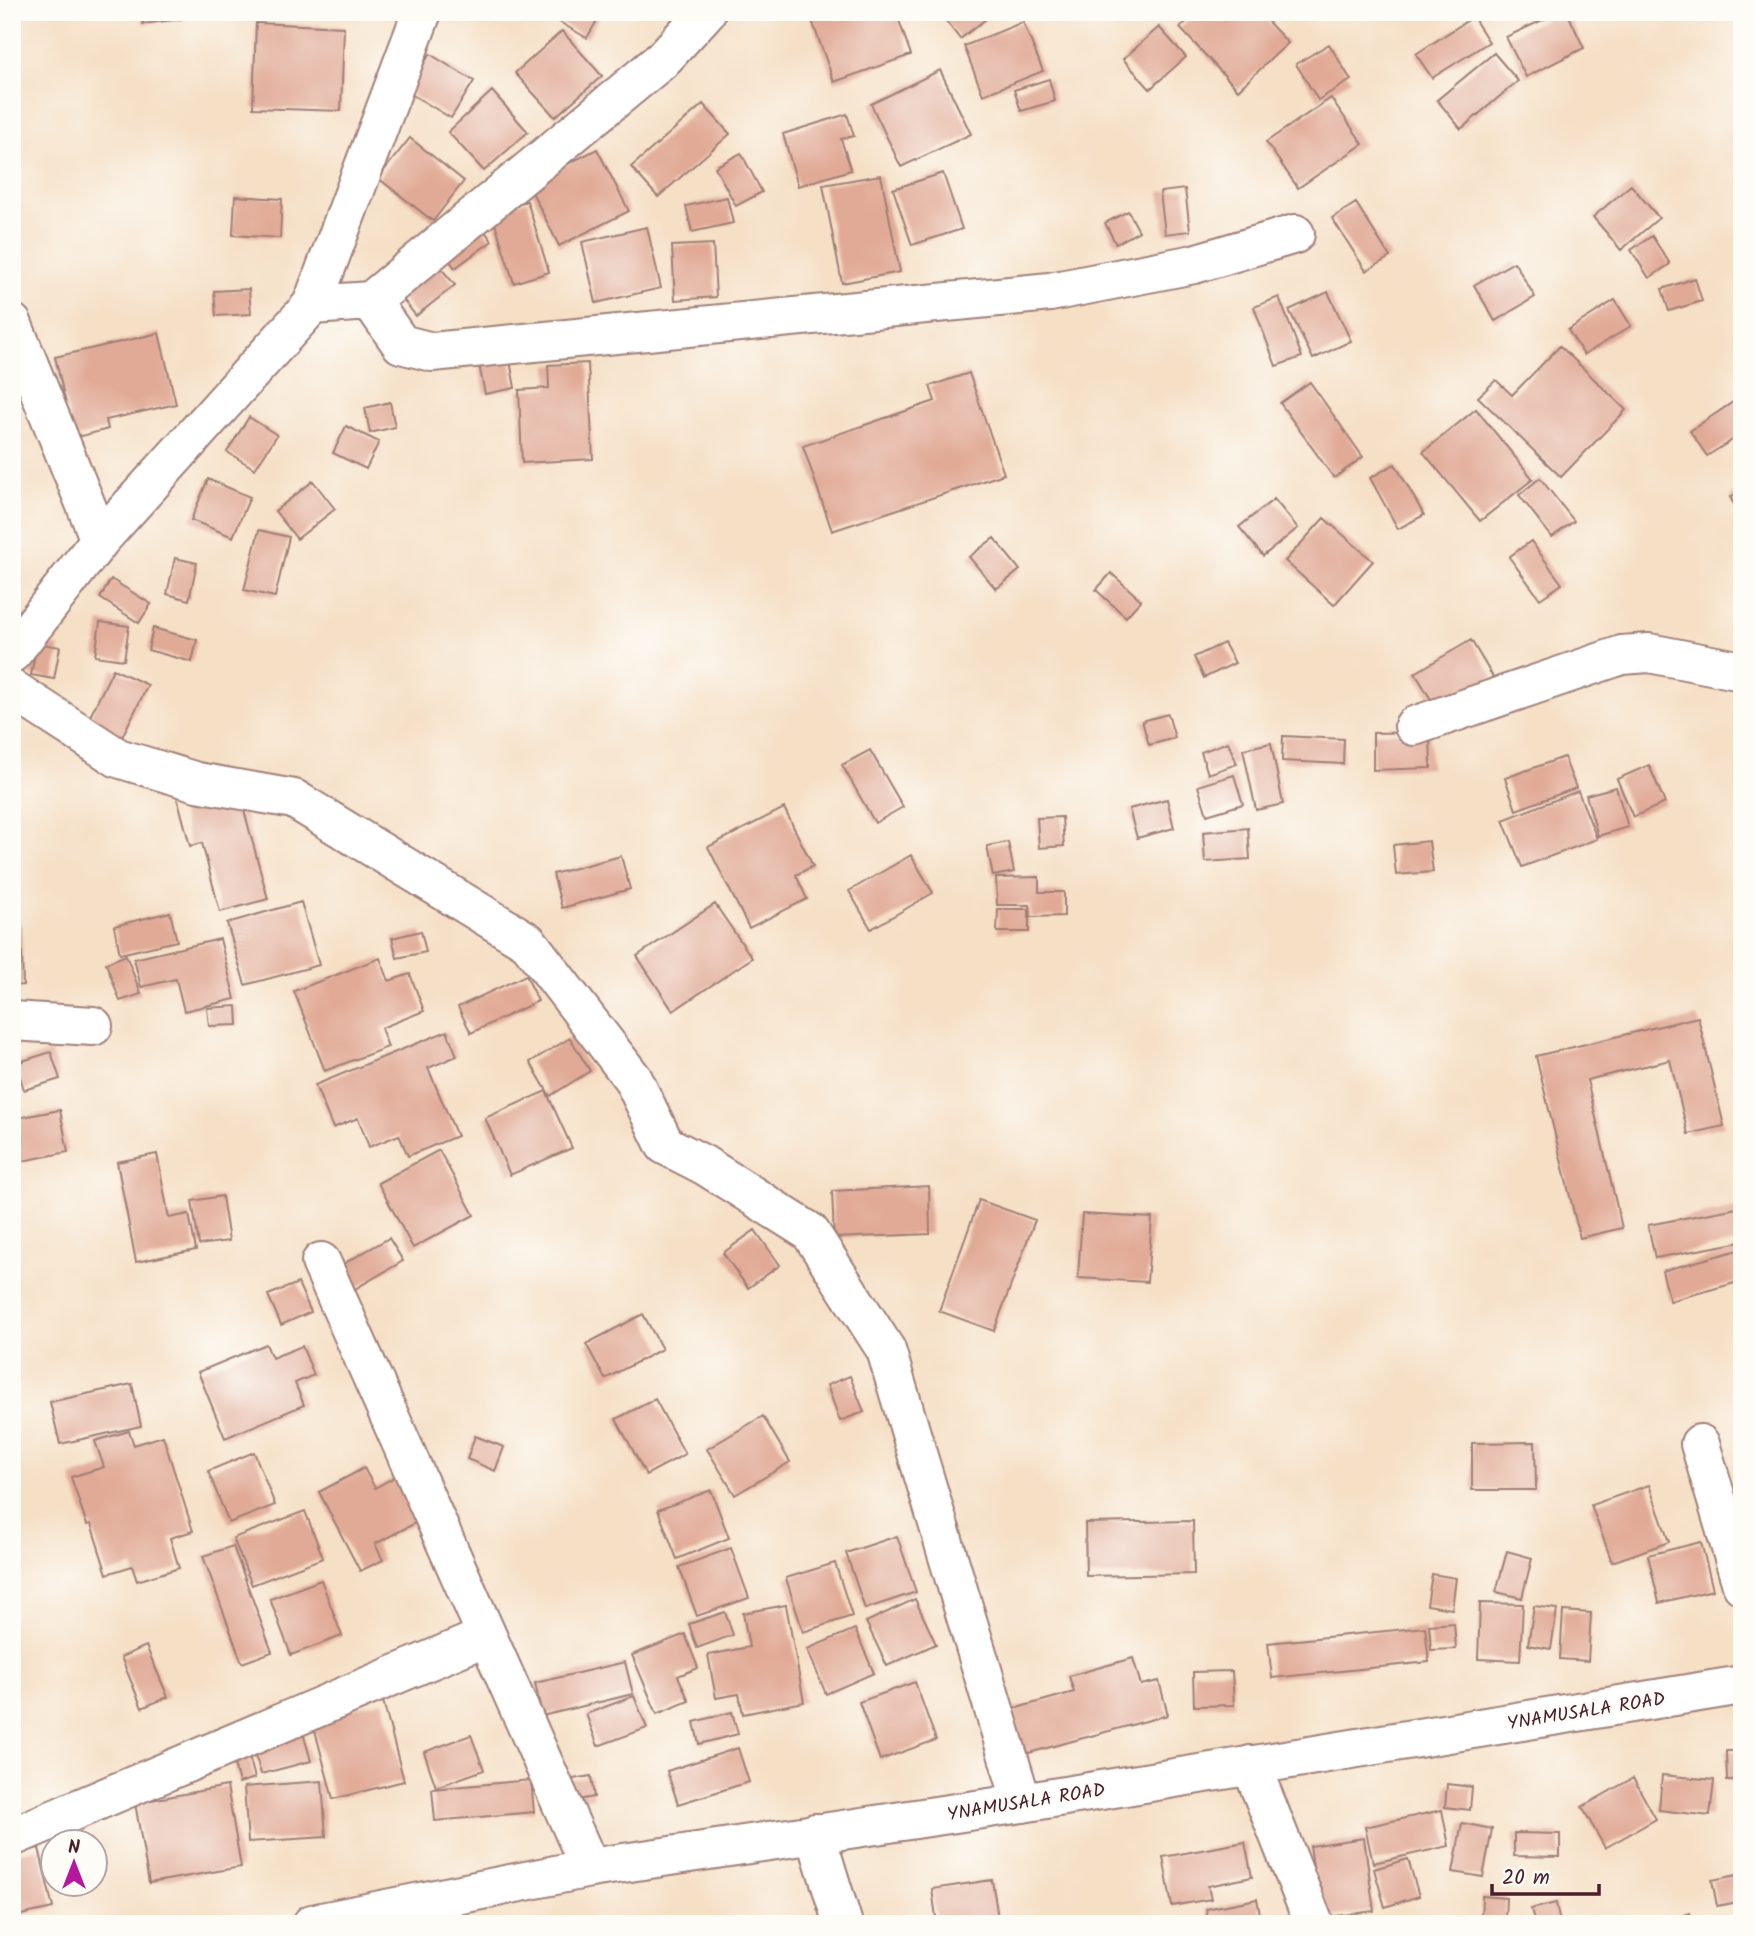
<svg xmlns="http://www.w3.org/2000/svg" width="1754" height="1936" font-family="Kalam,sans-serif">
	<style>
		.building { fill: #e1aa96 }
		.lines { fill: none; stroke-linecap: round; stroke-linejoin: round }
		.minor-casing { stroke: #a07f78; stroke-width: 42 }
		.major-casing { stroke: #a07f78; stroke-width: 42 }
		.minor { stroke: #fff; stroke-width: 38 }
		.major { stroke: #fff; stroke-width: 38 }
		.labels { text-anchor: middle; stroke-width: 5; stroke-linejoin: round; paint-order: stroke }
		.street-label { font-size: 19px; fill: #4a1f2b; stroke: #fdfcf7 }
	</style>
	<rect width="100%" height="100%" fill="#fdfcf7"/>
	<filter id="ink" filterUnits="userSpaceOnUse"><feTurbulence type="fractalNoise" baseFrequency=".0143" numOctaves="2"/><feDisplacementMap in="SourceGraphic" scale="14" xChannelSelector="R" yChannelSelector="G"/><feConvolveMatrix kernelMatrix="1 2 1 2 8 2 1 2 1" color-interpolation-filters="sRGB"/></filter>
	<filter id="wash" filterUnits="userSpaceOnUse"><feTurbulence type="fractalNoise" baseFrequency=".00686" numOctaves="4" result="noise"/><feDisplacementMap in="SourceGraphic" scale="28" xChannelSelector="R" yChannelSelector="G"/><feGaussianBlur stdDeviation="1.57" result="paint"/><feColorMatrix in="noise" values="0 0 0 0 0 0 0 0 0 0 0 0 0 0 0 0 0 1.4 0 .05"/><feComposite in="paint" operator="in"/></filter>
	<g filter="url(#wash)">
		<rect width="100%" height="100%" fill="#f5dfc5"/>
		<g id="blocks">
			<path class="building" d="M141,12H181L182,19L143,24Z
				M542,12H602L587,38Z
				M818,12H896L911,55L834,82L810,15Z
				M939,12H995L960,39Z
				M1196,12H1259L1288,43L1238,90L1180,28Z
				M1560,12H1567L1584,48L1526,77L1506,37Z
				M1473,17L1489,42L1432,78L1416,54Z
				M1023,22L1043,71L983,95L964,46Z
				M256,23L344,27L341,111L253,108Z
				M1159,27L1186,57L1150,89L1123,59Z
				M562,31L602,76L555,117L515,73Z
				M1329,44L1351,80L1318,100L1296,64Z
				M1494,53L1518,81L1461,129L1437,100Z
				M430,54L474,81L451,118L406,91Z
				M940,70L971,134L901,167L871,104Z
				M1049,79L1055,101L1021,111L1014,90Z
				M492,91L528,132L484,171L448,132Z
				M1331,98L1363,144L1298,188L1266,142Z
				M703,104L730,134L658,197L631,167Z
				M847,114L854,136L841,139L851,170L798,186L783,134Z
				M410,138L464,181L433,221L378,178Z
				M597,149L629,211L559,246L528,184Z
				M741,153L762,192L736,206L715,167Z
				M943,173L962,229L912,245L893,189Z
				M881,175L900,272L842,283L823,185Z
				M1631,185L1659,218L1621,250L1593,217Z
				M1185,189L1190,231L1165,234L1160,192Z
				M235,196L282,199L280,238L233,235Z
				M727,197L733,223L692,232L686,206Z
				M527,201L549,272L514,283L491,211Z
				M1356,203L1390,257L1366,271L1332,218Z
				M1128,211L1139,231L1116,244L1105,223Z
				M472,214L492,241L455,268L436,241Z
				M647,227L661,288L596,303L582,242Z
				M1652,236L1670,264L1649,278L1631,250Z
				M713,244L716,297L675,300L672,246Z
				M427,251L455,285L416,316L389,281Z
				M1514,262L1535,297L1495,321L1474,285Z
				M1695,278L1702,301L1669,311L1662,289Z
				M249,289L251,314L216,316L214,291Z
				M1328,292L1351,341L1313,359L1289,310Z
				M1279,297L1302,357L1276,366L1254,307Z
				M1615,300L1631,326L1584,355L1568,330Z
				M159,333L176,404L106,420L108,429L74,438L55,357Z
				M1560,346L1626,410L1561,477L1478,397L1496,380L1512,395Z
				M508,349L515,388L485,394L477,355Z
				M588,363L593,459L522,463L519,390L549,388L548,365Z
				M969,373L1004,474L832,531L803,446L935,401L930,386Z
				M1310,382L1363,457L1334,478L1280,403Z
				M1742,396V434L1707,456L1690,431Z
				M390,402L395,427L370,433L365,408Z
				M1476,409L1533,479L1480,521L1423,452Z
				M249,417L277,435L255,469L227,452Z
				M346,426L379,442L366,469L333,453Z
				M1395,464L1424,515L1398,529L1370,478Z
				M1540,478L1574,521L1552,537L1519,495Z
				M208,479L250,497L233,537L191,520Z
				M313,481L335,509L297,539L275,511Z
				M1742,490V518L1730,497Z
				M1274,499L1298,528L1263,556L1239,527Z
				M1324,518L1373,561L1334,605L1285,561Z
				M259,530L289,537L275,597L244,590Z
				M994,538L1020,570L996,589L969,557Z
				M1531,541L1562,584L1540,599L1509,557Z
				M175,558L197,563L189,600L167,594Z
				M1111,573L1141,600L1126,617L1096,590Z
				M111,579L151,604L139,623L100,598Z
				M100,622L129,626L124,660L95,656Z
				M153,628L197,640L192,662L148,650Z
				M1471,640L1493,677L1438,711L1415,673Z
				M37,643L60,647L54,679L31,675Z
				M1224,643L1235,663L1204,678L1194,657Z
				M113,669L148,685L117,747L83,731Z
				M1168,714L1175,738L1149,745L1142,721Z
				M1430,732L1431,768L1373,770V733Z
				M1283,736L1344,739L1343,764L1282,761Z
				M1228,742L1237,764L1208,774L1201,752Z
				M1271,743L1283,804L1256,810L1243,749Z
				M870,750L903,807L875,823L842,765Z
				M1564,757L1576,788L1516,810L1505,778Z
				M1649,765L1665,803L1633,817L1617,779Z
				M1234,775L1243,804L1207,815L1198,786Z
				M235,777L268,899L220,912L202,843L190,846L176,793Z
				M1616,787L1628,827L1598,836L1586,795Z
				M1578,791L1597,839L1522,867L1503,820Z
				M1167,799L1174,828L1137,838L1129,809Z
				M784,808L813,866L796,875L807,899L749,928L708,847Z
				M1062,817L1064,846L1039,848L1037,818Z
				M1248,828L1250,859L1205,862L1203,832Z
				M1429,841L1433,872L1396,875L1393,845Z
				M1008,842L1014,872L993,876L987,846Z
				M911,855L933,893L871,929L849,891Z
				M621,856L630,889L562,908L553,874Z
				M1039,877V892H1064V916L1031,917L1030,905H997L996,878Z
				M301,902L319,965L245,985L227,923Z
				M715,904L752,958L673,1011L637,956Z
				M998,909H1029V932H997Z
				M170,912L177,941L120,954L114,926Z
				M12,925H21L23,985L12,986Z
				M421,931L426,952L397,958L392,938Z
				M220,939L235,999L184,1011L176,979L141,987L134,959Z
				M126,955L141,994L120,1001L106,963Z
				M380,958L389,981L410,974L424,1011L381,1028L388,1047L325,1071L294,991Z
				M526,975L538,1001L471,1033L458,1007Z
				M237,1006L238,1025L209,1026L207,1008Z
				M1698,1017L1724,1126L1688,1134L1670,1060L1587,1080L1622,1228L1580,1238L1536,1056Z
				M447,1031L457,1056L428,1068L457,1136L408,1156L399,1135L369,1147L358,1118L333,1128L315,1085Z
				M570,1038L590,1071L550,1096L530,1062Z
				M51,1052L60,1079L24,1090L16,1063Z
				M546,1091L572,1148L510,1175L485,1118Z
				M60,1110L68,1152L12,1163V1119Z
				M439,1150L474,1215L413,1248L378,1183Z
				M157,1154L169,1218L189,1214L196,1250L136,1262L117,1162Z
				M929,1186L930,1234L834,1238L832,1191Z
				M222,1196L229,1241L199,1245L192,1201Z
				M979,1200L1035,1220L994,1331L939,1311Z
				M1742,1207V1242L1655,1258L1648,1225Z
				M1082,1214L1152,1218L1147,1282L1078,1278Z
				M755,1230L780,1265L748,1288L723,1253Z
				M389,1238L403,1261L353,1290L340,1266Z
				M1742,1249V1281L1670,1301L1662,1271Z
				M298,1283L311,1312L281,1325L268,1295Z
				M643,1314L662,1349L605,1379L586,1344Z
				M266,1344L272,1358L302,1346L314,1375L295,1383L304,1405L225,1438L198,1372Z
				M850,1376L864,1412L840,1421L827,1385Z
				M132,1384L141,1426L60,1444L50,1402Z
				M655,1399L685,1454L646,1475L616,1419Z
				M763,1416L790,1462L735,1495L707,1449Z
				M129,1431L134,1445L163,1436L193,1531L170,1538L179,1568L137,1581L132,1566L107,1574L91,1524L87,1525L71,1477L104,1467L95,1441Z
				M475,1436L504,1447L495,1471L467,1459Z
				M1535,1442L1536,1490H1472V1443Z
				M254,1452L275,1505L229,1523L208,1471Z
				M364,1468L375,1488L398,1475L421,1520L375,1544L383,1560L360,1571L319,1492Z
				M1649,1485L1669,1542L1612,1562L1591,1505Z
				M711,1490L729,1538L677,1559L658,1510Z
				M305,1511L323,1558L252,1585L233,1538Z
				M1193,1521L1194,1574L1086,1576L1085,1523Z
				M897,1536L916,1592L865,1609L846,1553Z
				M1701,1542L1713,1590L1659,1603L1648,1555Z
				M233,1546L272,1652L242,1663L203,1556Z
				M731,1548L749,1598L697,1616L679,1567Z
				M1507,1551L1532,1558L1522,1598L1496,1592Z
				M835,1563L852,1616L803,1632L786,1578Z
				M1432,1574L1456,1578L1452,1609L1427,1605Z
				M321,1580L342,1636L291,1655L270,1599Z
				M915,1599L936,1644L887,1666L866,1622Z
				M1480,1603L1523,1604L1520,1661L1478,1659Z
				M786,1605L804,1702L743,1714L739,1694L716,1698L708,1655L749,1647L743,1613Z
				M1534,1606L1557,1609L1551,1649L1528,1645Z
				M1563,1611L1591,1613L1588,1661L1560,1659Z
				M725,1612L733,1635L697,1648L689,1624Z
				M1454,1623L1456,1649L1431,1650L1429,1625Z
				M1425,1627L1429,1662L1272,1678L1268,1643Z
				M855,1629L874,1673L826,1694L807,1649Z
				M685,1634L698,1668L678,1676L689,1701L657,1714L632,1655Z
				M146,1646L168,1697L142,1708L121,1657Z
				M1133,1658L1141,1685L1159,1681L1168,1715L1025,1754L1013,1709L1074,1692L1069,1676Z
				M625,1662L633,1694L542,1716L535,1683Z
				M1232,1671L1234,1705L1194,1706L1193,1672Z
				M915,1682L936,1740L880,1760L859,1702Z
				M634,1696L647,1728L598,1746L586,1714Z
				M383,1701L404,1781L333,1799L312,1719Z
				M732,1712L738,1734L699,1744L694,1722Z
				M302,1729L311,1761L261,1774L252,1743Z
				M471,1735L484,1770L436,1787L424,1752Z
				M247,1748L255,1778L239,1783L231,1752Z
				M738,1748L749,1782L678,1804L667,1771Z
				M1726,1751H1742V1781H1727Z
				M1662,1775L1714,1780L1710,1816L1659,1810Z
				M591,1776L594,1797L572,1801L567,1780Z
				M1633,1778L1656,1819L1605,1848L1582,1807Z
				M531,1780L534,1812L435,1821L432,1789Z
				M322,1781L326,1837L248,1842L244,1787Z
				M1447,1784L1472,1787L1470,1810L1445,1807Z
				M227,1786L241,1867L149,1883L135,1803Z
				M1442,1810L1449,1846L1373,1863L1365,1827Z
				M1462,1823L1492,1829L1483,1877L1453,1872Z
				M1514,1833L1560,1834V1857L1514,1856Z
				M1364,1838L1374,1911L1321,1918L1310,1846Z
				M1245,1842L1252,1877L1208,1886L1211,1899L1172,1906L1163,1857Z
				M39,1848L53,1908L12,1917V1854Z
				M1408,1859L1419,1896L1385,1907L1374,1869Z
				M1742,1874V1901L1717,1906L1712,1880Z
				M992,1880L999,1924H937L932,1889Z
				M1482,1896L1506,1898L1505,1920L1481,1919Z
				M1257,1899L1262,1924H1209L1206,1909Z
				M1556,1903L1560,1924H1535L1531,1909Z
				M1690,1913L1693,1924H1667L1666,1921Z"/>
		</g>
	</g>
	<g filter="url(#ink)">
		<use href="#blocks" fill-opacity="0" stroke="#a07f78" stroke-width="2"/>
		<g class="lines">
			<g class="minor-casing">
				<path id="minor" d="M371,301L401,344L432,352L1050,292L1194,264L1295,234
					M312,305L371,301L662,60L706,12
					M12,323L100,540
					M12,653L100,540L312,305L422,12
					M12,689L118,758L197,782L294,799L528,942L633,1079L665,1145L704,1165L810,1232L886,1350L1022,1803
					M1414,726L1622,655L1649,653L1742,671
					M12,1021L93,1026
					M321,1262L590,1868
					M1700,1444L1742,1585
					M1251,1765L1314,1924
					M815,1833L843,1924
					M12,1837L487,1636"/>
			</g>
			<g class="major-casing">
				<path id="major" d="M312,1924L590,1868L1022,1803L1742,1685"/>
			</g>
			<use href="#minor" class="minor"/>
			<use href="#major" class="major"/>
		</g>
	</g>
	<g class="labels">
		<g class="street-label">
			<text transform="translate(1586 1710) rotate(-9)" y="7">YNAMUSALA ROAD</text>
			<text transform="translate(1026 1801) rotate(-9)" y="7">YNAMUSALA ROAD</text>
		</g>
	</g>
	<rect width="1754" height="1936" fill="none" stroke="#fdfcf7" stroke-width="42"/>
	<g transform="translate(74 1863)"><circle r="33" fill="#fdfcf7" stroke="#b5a4a5" stroke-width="2"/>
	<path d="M0-5L12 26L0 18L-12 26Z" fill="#b5179e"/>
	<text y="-10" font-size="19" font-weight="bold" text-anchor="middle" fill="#4a1f2b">N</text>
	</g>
	<path d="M1492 1884v10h107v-10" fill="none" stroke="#4a1f2b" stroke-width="3.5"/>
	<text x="1502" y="1884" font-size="21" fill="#4a1f2b" stroke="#fdfcf7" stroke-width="5" paint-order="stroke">20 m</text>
</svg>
